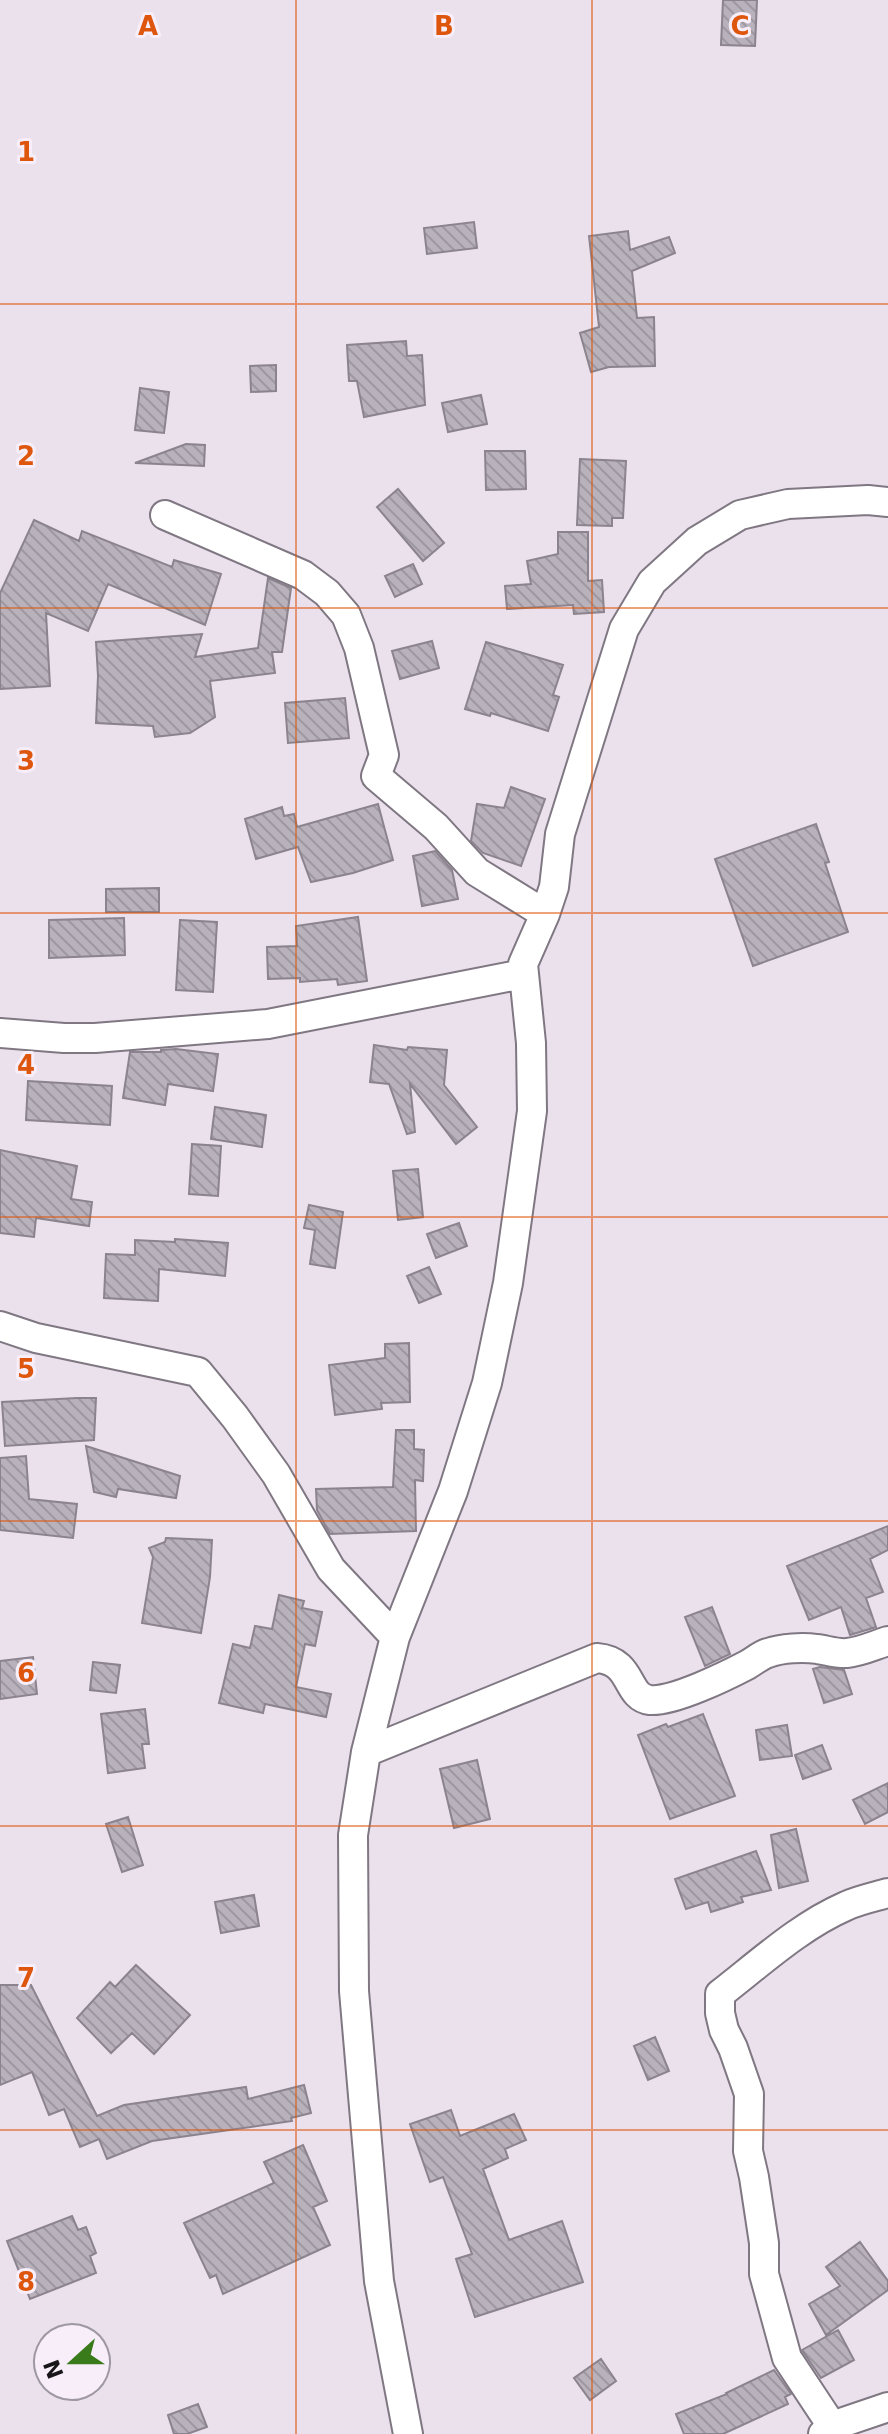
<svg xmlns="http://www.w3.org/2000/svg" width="888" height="2434" font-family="'DejaVu Sans',sans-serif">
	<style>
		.building { fill: url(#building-back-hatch); stroke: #8b838e; stroke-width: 2 }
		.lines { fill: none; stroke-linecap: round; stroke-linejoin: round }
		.minor-casing { stroke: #7f7782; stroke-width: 32 }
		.minor { stroke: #fff; stroke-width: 28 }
		.grid { fill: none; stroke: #de560d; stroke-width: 2; stroke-opacity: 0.55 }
		.grid-label { font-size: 26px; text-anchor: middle; font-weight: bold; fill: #de560d; stroke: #f7eefa; stroke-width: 6; stroke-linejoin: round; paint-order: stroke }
	</style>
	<defs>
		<pattern id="building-back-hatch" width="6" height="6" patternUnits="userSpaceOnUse" patternTransform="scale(2)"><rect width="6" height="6" fill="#b9b1bc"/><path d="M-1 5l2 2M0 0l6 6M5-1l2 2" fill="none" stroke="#9e98a1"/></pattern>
	</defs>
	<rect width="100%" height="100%" fill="#eae1ed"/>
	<path class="building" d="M723,0H757L755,46L721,45Z
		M474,222L477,248L427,254L424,228Z
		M628,231L630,250L669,237L675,253L632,271L637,318L654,317L655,366L609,367L591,372L580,333L599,327L589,236Z
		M406,341L407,356L422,355L425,405L364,417L357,381H349L347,345Z
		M276,365V391L251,392L250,366Z
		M140,388L169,392L164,433L135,430Z
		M481,395L487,424L448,432L442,403Z
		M186,444L205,445L204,466L135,463Z
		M485,451H525L526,489L486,490Z
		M580,459L626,461L623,518H612V526L577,525Z
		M398,489L444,543L423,561L377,507Z
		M34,520L79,541L82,531L172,567L174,560L221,574L205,625L108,584L88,631L46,613L50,686L0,689V593Z
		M558,532H588V581L602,580L604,612L574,614L573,605L507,609L505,586L531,584L527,561L558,554Z
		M413,564L422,584L395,597L385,576Z
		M268,578L291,588L282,652H272L275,673L210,681L215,717L190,733L155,737L153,726L96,723L98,676L96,642L202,634L195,657L258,648Z
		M432,641L439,668L400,679L392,651Z
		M486,642L563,665L553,695L559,697L548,731L491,713L490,716L465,709Z
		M345,698L349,738L288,743L285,703Z
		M511,787L545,799L521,866L483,853L471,841L477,804L504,808Z
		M378,804L393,860L353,873L311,882L298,847L256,859L245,819L282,807L284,816L294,814L297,827Z
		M816,824L829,862L825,863L848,932L753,966L715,859Z
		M435,851L452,870L458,899L422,906L413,856Z
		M159,888V912H106V889Z
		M358,917L367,981L338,985L337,979L300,982V978L268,979L267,947L297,946L296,926Z
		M124,918L125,955L49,958V920Z
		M180,920L217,922L213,992L176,990Z
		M374,1045L407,1050L408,1047L447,1050L444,1085L477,1127L456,1144L410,1084L415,1132L407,1134L389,1084L370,1082Z
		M176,1049L218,1054L213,1091L168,1084L165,1105L123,1098L130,1052H161V1050Z
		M28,1081L112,1086L110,1125L26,1120Z
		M215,1107L266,1115L262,1147L211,1139Z
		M192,1144L221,1146L218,1196L189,1194Z
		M0,1150L77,1166L71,1199L92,1202L89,1226L36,1218L34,1237L0,1233Z
		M418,1169L423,1217L398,1220L393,1171Z
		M309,1205L343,1212L335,1268L310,1264L315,1230L304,1228Z
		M459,1223L467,1246L436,1258L427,1234Z
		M175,1239L228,1243L225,1276L159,1269L158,1301L104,1298L106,1254L135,1255V1240L175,1242Z
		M429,1267L441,1294L419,1303L407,1276Z
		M409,1343L410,1402L381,1403L382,1409L335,1415L329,1365L385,1358V1344Z
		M77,1398H96L94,1440L5,1446L2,1402Z
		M396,1430H414V1449L424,1450L423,1481L415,1480L416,1531L330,1534L317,1510L316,1489L393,1487Z
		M86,1446L180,1476L176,1498L118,1489L116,1497L94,1492Z
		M26,1456L29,1499L77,1504L73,1538L0,1530V1458Z
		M888,1526V1550L870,1559L883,1592L866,1598L876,1627L850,1635L841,1607L809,1620L787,1566Z
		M166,1538L212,1540L210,1577L201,1633L142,1623L153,1557L149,1548L165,1542Z
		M279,1595L304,1601L302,1608L322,1612L315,1646L305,1644L296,1687L331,1694L326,1717L265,1704L263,1713L219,1703L233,1644L250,1648L255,1626L272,1629Z
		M712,1607L730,1654L705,1666L685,1617Z
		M33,1657L37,1694L0,1699V1661Z
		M93,1662L120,1665L116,1693L90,1690Z
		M820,1667L844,1670L852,1694L824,1703L813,1669Z
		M145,1709L149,1744H142L145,1768L108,1773L101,1714Z
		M703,1714L735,1796L670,1819L638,1735L666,1724L668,1727Z
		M787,1725L792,1756L760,1760L756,1730Z
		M822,1745L831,1769L803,1779L795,1755Z
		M477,1760L490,1819L454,1828L440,1769Z
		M888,1783V1812L865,1824L853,1800Z
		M128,1817L143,1865L122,1872L106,1824Z
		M796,1829L808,1881L779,1888L771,1835Z
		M756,1851L771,1890L741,1897L743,1902L711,1912L708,1902L686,1909L675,1879Z
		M254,1895L259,1926L221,1933L215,1902Z
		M136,1965L190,2015L154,2054L132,2033L111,2053L77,2018L110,1982L115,1987Z
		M0,1985H31L97,2116L124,2105L246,2087L248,2099L304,2085L311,2113L291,2118L292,2121L152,2141L107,2159L99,2139L80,2147L64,2109L49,2115L32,2072L0,2085Z
		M655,2037L669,2071L648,2080L634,2046Z
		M451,2110L460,2136L514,2114L526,2140L505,2149L508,2158L483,2169L509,2240L562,2221L583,2282L475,2317L456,2259L472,2254L443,2177L430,2182L410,2124Z
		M303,2145L327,2201L313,2207L330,2245L223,2294L216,2275L210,2278L184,2223L274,2183L264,2162Z
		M72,2216L78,2230L86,2227L96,2253L90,2256L96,2273L30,2299L7,2241Z
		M860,2242L888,2281V2290L826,2335L809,2304L840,2286L826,2267Z
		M838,2330L854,2360L821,2378L802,2350Z
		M601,2359L616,2381L590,2400L574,2378Z
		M774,2370L791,2394L785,2397L788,2404L723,2434H684L676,2414L727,2394L726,2393Z
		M198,2404L207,2427L187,2434H174L168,2415Z"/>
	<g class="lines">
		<g class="minor-casing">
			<path id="minor" d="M165,515L303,575L327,593L346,615L359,648L384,755L376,776L436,827L477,872L545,914
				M0,1033L64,1038H95L268,1024L523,974
				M0,1326L36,1338L198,1372L235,1417L276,1474L331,1569L395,1637
				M366,1752L597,1658C634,1661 625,1697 650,1700C673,1702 726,1676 747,1665C754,1661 761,1655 768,1653C782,1648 803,1647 817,1649C826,1650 837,1654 847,1653C860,1652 875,1645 888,1641
				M832,2426L787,2358L764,2274V2243L754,2177L748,2151L749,2094L733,2048L724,2030L720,2013V1994C760,1963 800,1926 846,1906C859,1900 874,1897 888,1893
				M408,2434L379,2281L354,1991L353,1835L366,1752L395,1637L453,1491L487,1383L508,1283L532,1111L531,1043L523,964L545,914L554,887L560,834L624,629L652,582L697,541L740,515L788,504L868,500L888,502
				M823,2434L832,2426L888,2407"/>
		</g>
		<use href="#minor" class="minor"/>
	</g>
	<path class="grid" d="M296,0V2434M592,0V2434M0,304H888M0,608H888M0,913H888M0,1217H888M0,1521H888M0,1826H888M0,2130H888"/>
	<g class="grid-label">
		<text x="148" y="35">A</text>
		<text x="444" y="35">B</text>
		<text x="740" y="35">C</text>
		<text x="26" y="161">1</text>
		<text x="26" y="465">2</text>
		<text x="26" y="770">3</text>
		<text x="26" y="1074">4</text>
		<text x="26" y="1378">5</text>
		<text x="26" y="1682">6</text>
		<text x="26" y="1987">7</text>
		<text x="26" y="2291">8</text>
	</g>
	<g transform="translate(72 2362) rotate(249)"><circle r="38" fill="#f7eefa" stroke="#9e98a0" stroke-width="2"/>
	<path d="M0-6L14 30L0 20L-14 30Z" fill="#397b1a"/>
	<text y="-12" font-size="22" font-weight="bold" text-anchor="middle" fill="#19161a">N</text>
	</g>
</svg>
